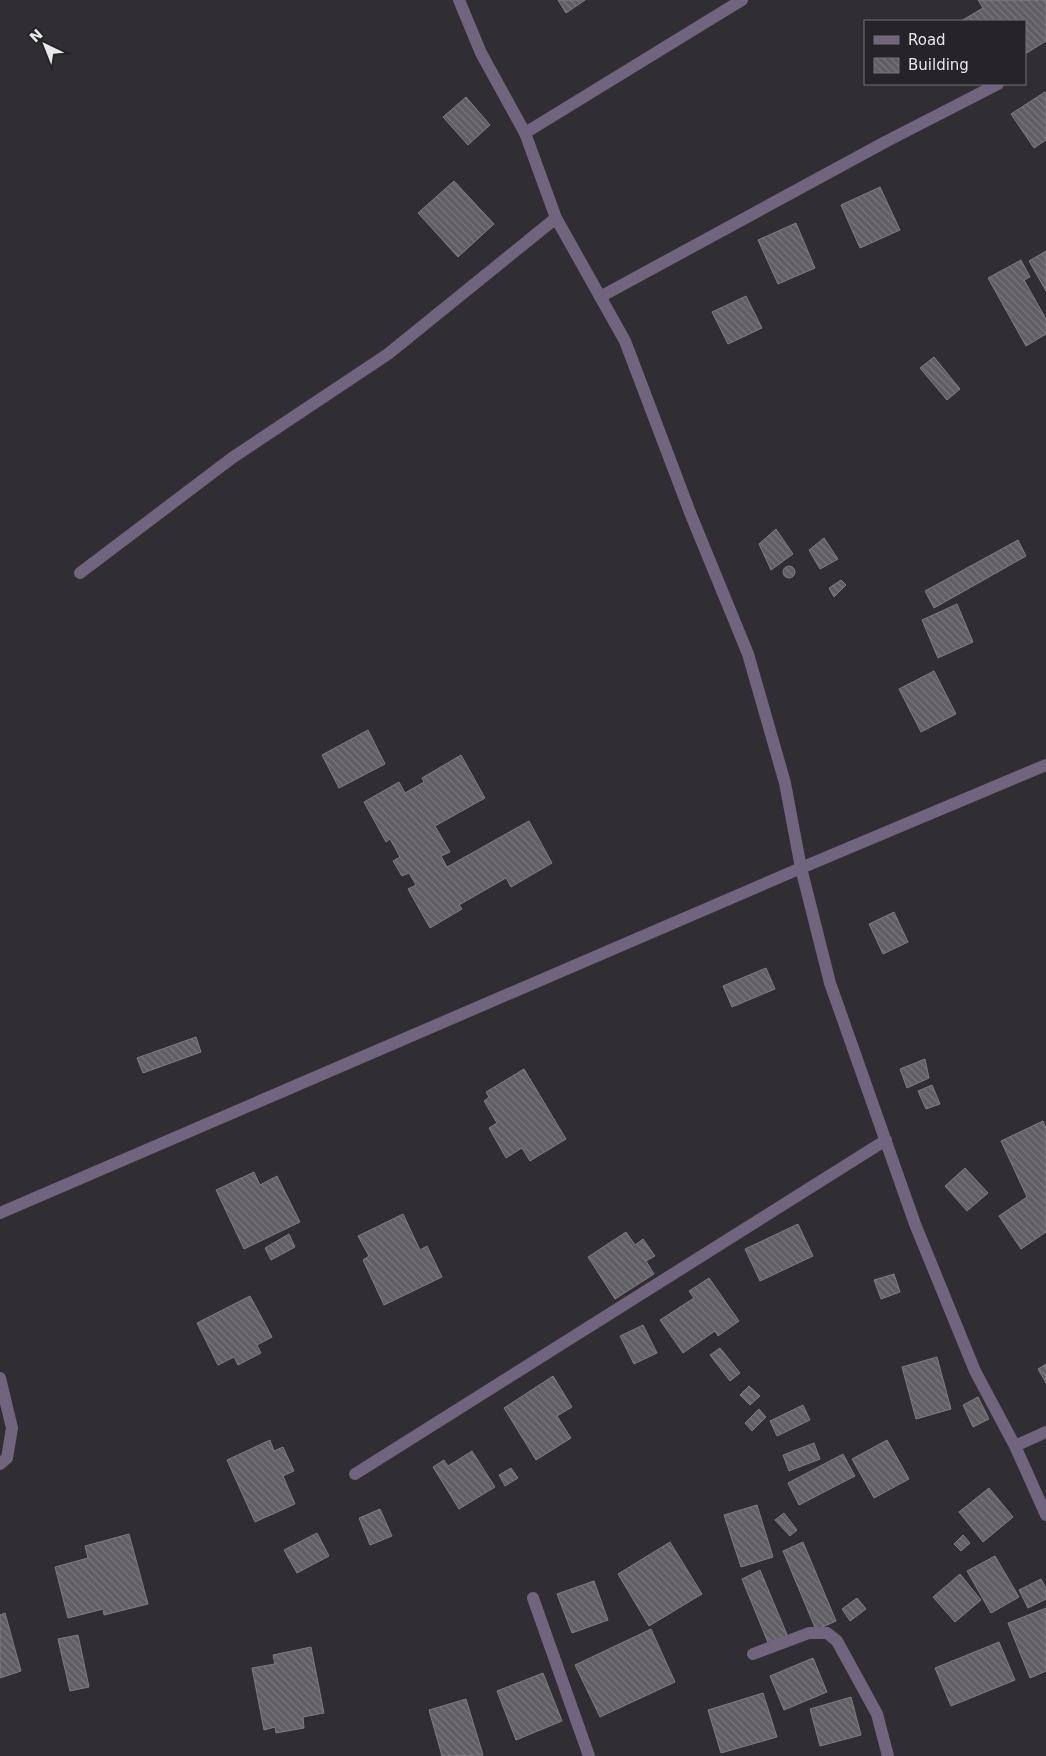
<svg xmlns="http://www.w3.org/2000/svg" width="1046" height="1756" font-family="'DejaVu Sans',sans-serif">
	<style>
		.building { fill: url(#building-back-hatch); stroke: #7f7d82 }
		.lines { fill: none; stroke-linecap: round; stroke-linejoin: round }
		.minor { stroke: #70647e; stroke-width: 12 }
	</style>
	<defs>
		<pattern id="building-back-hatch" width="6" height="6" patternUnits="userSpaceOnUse" patternTransform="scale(1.25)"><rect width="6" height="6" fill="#615f63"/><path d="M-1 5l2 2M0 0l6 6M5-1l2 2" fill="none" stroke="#78767a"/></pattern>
	</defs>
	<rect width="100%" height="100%" fill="#302e32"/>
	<path class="building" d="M558,0H585L566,13Z
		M978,0H1046V41L1025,54V21H961L983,8Z
		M1045,92L1046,94V140L1034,148L1011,114Z
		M466,97L490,125L468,145L443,117Z
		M454,181L494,224L458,257L418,213Z
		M880,187L900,230L860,248L841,205Z
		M796,223L815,268L778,284L758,240Z
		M1046,251V291L1029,261Z
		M1021,260L1030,277L1024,280L1046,319V334L1026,346L988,278Z
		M746,296L762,328L728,344L712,312Z
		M934,357L960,389L947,400L920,368Z
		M776,529L793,554L771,570L759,544Z
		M824,538L838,559L820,569L809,550Z
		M1018,540L1026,556L934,608L925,591Z
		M783 572a6 6 0 1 1 12 0a6 6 0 1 1-12 0Z
		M841,580L846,585L834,597L829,588Z
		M957,604L973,642L938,658L922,620Z
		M934,671L956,714L921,732L899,689Z
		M368,730L385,764L339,788L322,755Z
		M461,755L485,798L435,826L450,852L441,856L447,867L529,821L552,863L511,887L506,878L459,905L462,909L430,928L408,889L416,885L409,873L402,876L393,861L400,857L390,839L386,842L364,802L399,782L405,793L424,782L422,778Z
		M894,912L908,942L883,954L869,924Z
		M766,968L775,989L732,1007L723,986Z
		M196,1037L201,1052L143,1073L137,1058Z
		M925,1059L929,1078L907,1088L900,1069Z
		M524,1069L566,1139L530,1161L522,1148L506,1158L489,1128L497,1123L484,1101L489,1097L486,1092Z
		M932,1085L940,1104L926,1109L918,1091Z
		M1043,1121L1046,1128V1232L1021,1249L999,1216L1027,1197L1001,1141Z
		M965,1168L988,1193L967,1211L945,1186Z
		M254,1172L260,1185L277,1176L300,1222L244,1249L216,1190Z
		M403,1214L420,1250L427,1246L442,1277L384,1305L363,1260L369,1256L358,1236Z
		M798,1224L813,1256L760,1281L745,1249Z
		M626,1232L635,1245L643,1239L655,1256L646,1261L654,1274L615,1299L588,1257Z
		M289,1234L295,1247L271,1260L265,1248Z
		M894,1274L900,1292L881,1299L874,1280Z
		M709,1278L739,1321L718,1336L715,1331L683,1353L660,1320L694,1298L689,1291Z
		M250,1296L272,1337L257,1345L261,1353L238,1365L234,1357L218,1365L197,1323Z
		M643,1325L657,1353L634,1364L620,1336Z
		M720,1348L740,1373L730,1381L710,1355Z
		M937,1357L951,1409L916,1419L902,1367Z
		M1046,1364V1383L1038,1369Z
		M553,1376L572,1407L557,1416L571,1438L536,1460L504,1408Z
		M749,1386L760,1396L750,1405L740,1395Z
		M978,1397L989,1419L973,1427L963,1405Z
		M803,1405L810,1420L777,1436L770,1421Z
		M759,1409L766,1417L752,1431L745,1423Z
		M270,1440L274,1451L283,1447L294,1471L283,1476L295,1504L255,1522L227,1460Z
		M887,1440L909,1479L874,1498L852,1459Z
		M814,1443L820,1459L789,1471L783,1455Z
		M472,1451L495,1487L459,1509L433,1467L444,1460L448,1466Z
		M843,1454L855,1476L799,1505L788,1483Z
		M511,1468L518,1478L505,1486L499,1475Z
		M989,1488L1013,1517L983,1542L959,1512Z
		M757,1505L773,1557L741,1567L724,1515Z
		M380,1509L392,1536L370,1545L359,1518Z
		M784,1513L797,1530L790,1536L775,1520Z
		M317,1533L329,1556L297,1573L284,1550Z
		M129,1534L148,1604L104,1615L103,1609L68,1618L55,1567L88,1558L85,1546Z
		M963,1535L970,1543L961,1551L954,1544Z
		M670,1542L702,1594L649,1626L618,1574Z
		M803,1542L836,1621L816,1630L783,1551Z
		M995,1556L1019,1597L991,1613L967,1571Z
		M760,1570L788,1637L769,1645L742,1579Z
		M960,1574L981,1600L955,1622L933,1597Z
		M1041,1579L1046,1588V1599L1028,1608L1019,1590Z
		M594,1581L608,1620L572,1633L557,1594Z
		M857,1598L866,1609L850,1621L842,1609Z
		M1046,1608V1671L1030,1678L1008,1623Z
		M5,1613L21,1671L0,1678V1615Z
		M651,1629L675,1682L600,1717L575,1665Z
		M78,1635L89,1687L70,1691L58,1639Z
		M999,1642L1015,1680L951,1706L935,1668Z
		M311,1647L324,1713L303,1717L304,1728L276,1733L275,1727L264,1730L252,1668L275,1664L273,1655Z
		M813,1658L827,1692L784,1710L770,1676Z
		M543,1673L562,1721L516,1740L497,1691Z
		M763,1693L777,1737L721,1753L708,1710Z
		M851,1697L861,1735L820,1746L810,1709Z
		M466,1699L483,1755L442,1756L429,1710Z"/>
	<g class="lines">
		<path class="minor" d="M459,0L481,53L525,133L556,218L625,341L691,515L748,654L785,783L801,868L830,983L915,1224L975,1371L1015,1446L1046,1515
			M525,133L742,0
			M600,297L887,141L998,84
			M80,573L232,458L388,354L556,218
			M0,1213L801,868L1046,765
			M0,1378L12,1428L7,1458L0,1464
			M1015,1446L1046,1432
			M355,1474L886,1140
			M533,1598L589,1756
			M753,1654L809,1633H827L837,1641L877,1714L888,1756"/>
	</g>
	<rect x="864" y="20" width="162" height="65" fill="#262428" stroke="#747276"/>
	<rect x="874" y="36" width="25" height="8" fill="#70647e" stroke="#747276"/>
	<text x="908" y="45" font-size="15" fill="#e8e7ea">Road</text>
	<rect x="874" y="58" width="25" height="15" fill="url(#building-back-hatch)" stroke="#747276"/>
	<text x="908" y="70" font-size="15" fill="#e8e7ea">Building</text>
	<g transform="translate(45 45) rotate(317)" stroke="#262428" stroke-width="4" paint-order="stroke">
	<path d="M0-4L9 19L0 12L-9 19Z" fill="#e8e7ea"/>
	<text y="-8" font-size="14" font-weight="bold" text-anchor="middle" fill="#e8e7ea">N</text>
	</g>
</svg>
